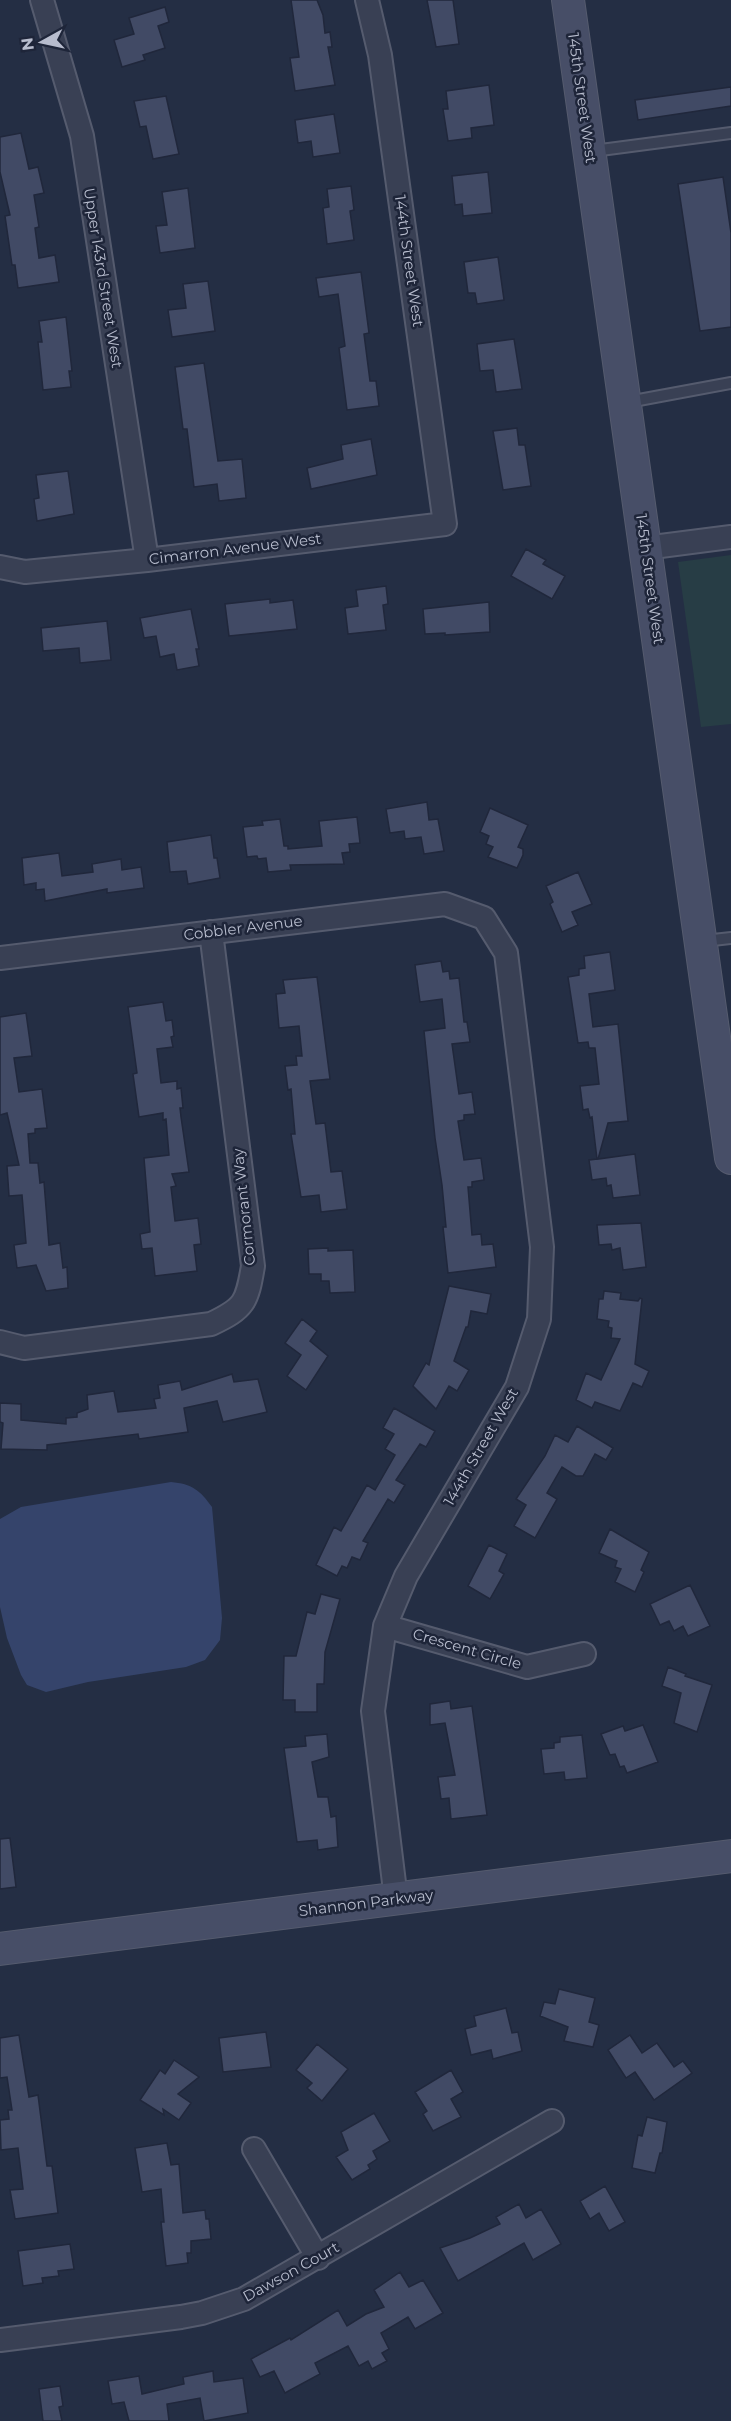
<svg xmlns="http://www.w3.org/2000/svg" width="731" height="2421" font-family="Montserrat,sans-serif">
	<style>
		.green { fill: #273d45 }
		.water { fill: #35446b }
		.building { fill: #414a65; stroke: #20273b; stroke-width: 1.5 }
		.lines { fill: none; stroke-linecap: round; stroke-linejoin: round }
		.lane-casing { stroke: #555b6e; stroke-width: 14 }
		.street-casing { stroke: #555b6e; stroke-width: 26 }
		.secondary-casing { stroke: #555b6e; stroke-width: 34 }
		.lane { stroke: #394054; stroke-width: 10 }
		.street { stroke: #394054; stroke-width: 22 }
		.secondary { stroke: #474e67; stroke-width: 32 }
		.labels { text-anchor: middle; stroke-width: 5; stroke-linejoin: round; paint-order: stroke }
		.street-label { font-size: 15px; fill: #b7bccd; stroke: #1e2539 }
	</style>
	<rect width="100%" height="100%" fill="#242e44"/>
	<path class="green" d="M731,555V724L701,727L678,562Z"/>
	<path class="water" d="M171,1482C192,1484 200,1490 212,1507L222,1618L220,1640L205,1660L186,1667L88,1682L46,1692L27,1685L21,1675L7,1638L0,1607V1519L21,1507Z"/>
	<path class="building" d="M291,0H317L323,15L325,33L330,32L332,47H328L335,85L295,91L290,58L299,57Z
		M427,0H453L459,44L436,47Z
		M165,7L169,22L158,26L165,48L143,55L145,60L122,67L114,40L134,34L129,18Z
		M489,85L494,125L471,128L472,138L448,141L443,109H448L446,91Z
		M731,87V106L638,120L635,100Z
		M166,96L179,154L153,159L146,126L140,127L134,101Z
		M334,114L340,153L313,157L311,141L298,143L295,120Z
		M21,133L29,169L38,167L44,193L34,195L39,227L35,228L39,258L55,255L59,282L18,288L15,265H12L5,216L10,215L0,172V137Z
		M488,172L492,213L463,216L462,204L455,205L452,176Z
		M723,177L731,233V327L700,331L678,184Z
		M351,186L354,210L350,211L354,240L327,244L323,208L329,207L327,189Z
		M188,188L195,248L160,253L156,226L167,225L162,192Z
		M498,257L504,300L477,304L475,293H468L464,262Z
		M361,272L369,333L364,334L370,381H376L379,406L347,410L339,348L345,346L338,294L319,297L316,278Z
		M208,281L215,331L172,337L168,310L186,308L183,284Z
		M66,317L72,371H69L71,387L43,390L38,342H42L39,321Z
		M514,339L522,389L496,392L493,370L480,371L477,344Z
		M204,363L218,461L242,459L246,498L219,501L217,484L194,487L187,429H183L175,367Z
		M517,428L519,445H525L531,486L503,490L493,431Z
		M371,439L377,475L311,489L307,468L343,459L341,445Z
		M68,471L74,514L37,521L34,499L39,498L36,475Z
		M526,549L546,560L543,564L565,576L552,599L511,576Z
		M386,586L388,604L383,605L386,630L348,634L345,608L358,606L356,590Z
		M270,599V603L293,600L297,629L229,636L225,604Z
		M489,602L490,632L445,635V633L425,634L423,609Z
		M191,609L199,649H196L199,666L177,670L174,654L160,657L156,636L144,638L140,618Z
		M107,621L111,660L80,663L79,648L43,651L41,628Z
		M427,802L429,820L438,819L444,851L424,854L421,837L405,839L404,831L390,833L386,809Z
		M490,808L528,825L518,847L523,849V855L517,868L488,857L493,847L486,844L489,836L480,832Z
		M357,817L360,843L349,844L350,852L342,853L344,864L290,865L291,870L268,872L266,858L258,859L257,856L247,857L243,827L263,825L262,821L280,819L284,846H288V849L322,846L319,821Z
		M211,835L214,858H217L220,878L188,884L186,871L170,872L167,842Z
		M59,853L62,876L93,872L92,864L121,859L122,870L141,867L144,888L107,893V889L45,901L44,889L36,890V883L24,885L22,858Z
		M578,872L592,904L572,912L578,925L562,932L550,904L553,902L546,886Z
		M610,952L615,990L589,994L593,1027L618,1024L628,1121L608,1123L598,1159L635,1154L640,1195L613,1198L611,1185L607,1186L606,1178L592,1180L589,1160L597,1159L592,1117L590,1118L588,1109L583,1110L580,1086L599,1084L595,1048H589L588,1042L578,1043L568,977L579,975V969L585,968L584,956Z
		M441,961L443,972L449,971L450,979L459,978L464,1022H467L470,1042L452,1044L459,1094L472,1092L475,1114L464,1115V1120L458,1121L464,1160L481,1158L484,1180L472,1182V1187H468L472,1235L481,1234L482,1245L493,1244L496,1267L448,1273L443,1227H446L442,1185L435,1138L424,1031L445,1028L442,999L420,1002L415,965Z
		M317,977L330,1079L310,1081L316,1124L325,1123L331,1172L342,1171L347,1209L321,1212L319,1195L301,1197L291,1134H295L291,1089L288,1090L285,1066L297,1065L296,1056H302L299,1026L279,1028L276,994L285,993L283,980Z
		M163,1002L166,1021L172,1020L174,1036L171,1037L173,1047L157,1049L161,1083L177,1081V1089L181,1088L183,1108H180L181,1117L189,1172L172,1174L176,1186L171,1187L175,1221L198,1218L201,1244L194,1245L197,1271L155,1276L152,1248L142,1249L140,1234L150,1232L144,1158L169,1155L166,1119L163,1120V1113L139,1117L133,1074L137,1073L128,1007Z
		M26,1013L32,1056L14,1058L19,1092L42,1089L47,1128L35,1129V1133L28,1134L30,1163H38L40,1183L44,1182L49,1245L60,1243L63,1268L67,1267L68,1288L46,1291L36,1265L17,1268L14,1245L26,1243L22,1195L9,1196L7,1166L19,1165L7,1113L0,1115V1017Z
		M641,1223L646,1267L623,1270L620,1248L612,1250L611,1244L599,1245L597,1225Z
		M328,1248V1251L353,1250L355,1292L330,1293L329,1281H321V1274H309L308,1249Z
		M449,1286L491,1294L487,1314L471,1311L468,1327H466L454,1361L469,1370L457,1391L449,1386L436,1409L413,1386L426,1363L429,1365Z
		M604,1291L621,1293L620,1299L638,1301L640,1298L642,1299L635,1364L649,1371L642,1387L633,1383L620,1411L595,1402L592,1408L576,1400L586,1373L601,1380L620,1339L611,1338L612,1328L608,1327L609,1321L597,1319L599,1299H603Z
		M302,1319L317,1331L310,1341L328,1356L306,1390L287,1376L301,1355L285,1343Z
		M232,1374L234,1382L258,1379L267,1412L223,1422L217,1401L184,1408L188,1432L139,1439L138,1434L47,1445V1450L1,1449L3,1423L0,1422V1403L21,1404V1420L66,1424V1418L77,1417V1413L88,1409L87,1395L114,1391L118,1412L156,1408L154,1399L160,1398L158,1385L180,1381L182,1390Z
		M394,1408L435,1431L426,1447L420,1444L396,1480L405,1485L394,1503L388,1499L363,1541L368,1543L360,1560L352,1557L347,1568L342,1566L337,1576L316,1565L334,1527L341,1531L367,1485L375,1490L395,1455L385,1449L394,1434L383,1428Z
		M577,1426L613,1448L606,1460L595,1454L583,1476H576L562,1467L547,1493L557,1499L535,1538L514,1526L526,1505L516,1499L545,1456L555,1435L568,1442Z
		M610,1529L649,1552L641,1570L644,1572L635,1592L615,1582L621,1569L615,1567L617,1561L599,1553Z
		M489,1545L507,1554L499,1571L504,1574L490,1599L468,1586Z
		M690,1585L710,1626L688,1636L683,1626L674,1631L669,1621L660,1625L650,1604Z
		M321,1594L340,1599L325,1652L324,1684H317V1712H295V1700H283L284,1656H296L307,1612L315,1614Z
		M668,1667L686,1674L685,1676L712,1685L697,1732L674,1723L681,1693L662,1686Z
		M450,1701L451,1709L472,1706L487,1815L451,1819L449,1798L441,1799L438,1777L455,1775L445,1723L430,1725V1704Z
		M643,1725L658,1762L627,1773L624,1766L620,1767L615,1754L610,1755L601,1734L623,1726L625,1731Z
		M327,1734L329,1757L312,1762L318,1797H328L331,1817L336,1816L338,1847L318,1850L317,1840L297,1842L284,1748L306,1746L305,1736Z
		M582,1735L587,1778L565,1780L564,1772L544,1774L541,1749L554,1748V1743L560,1742V1737Z
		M10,1838L16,1887L0,1889V1839Z
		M559,1989L595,1998L589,2022L599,2025L593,2047L564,2041L568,2027L540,2016L544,2002L555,2004Z
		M506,2008L512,2033L518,2032L522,2051L493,2059L491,2050L471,2055L465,2029L476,2026L474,2016Z
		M266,2032L271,2067L223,2072L219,2038Z
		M19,2035L29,2097L38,2095L47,2166H52L58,2213L15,2219L10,2190L23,2189L18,2148L1,2150L0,2120L9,2119L8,2110H12L7,2077L0,2078V2038Z
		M630,2035L642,2053L657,2043L674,2067L683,2061L692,2073L654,2100L635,2072L626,2078L608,2050Z
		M317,2044L348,2069L322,2101L307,2088L312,2083L296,2070Z
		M174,2060L199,2077L178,2094L191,2103L179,2120L163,2109L164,2115L140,2100L160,2070L165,2074Z
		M451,2070L463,2092L451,2099L461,2117L433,2131L423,2114L427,2111L415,2092Z
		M374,2113L390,2141L373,2151L377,2159L368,2165L370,2169L352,2180L336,2157L348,2150L341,2132Z
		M647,2117L667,2122L662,2153H660L655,2173L632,2168L638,2135L642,2136Z
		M167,2143L171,2165L179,2164L183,2213L205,2210L206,2219H209L211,2239L191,2241V2253H187L188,2263L166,2266L161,2222H164L161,2189L142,2192L135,2148Z
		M605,2186L625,2222L609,2231L599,2213L590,2219L580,2201Z
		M519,2204L526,2218L541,2209L561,2244L533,2260L524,2243L458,2281L440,2248L470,2238L500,2224L496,2217Z
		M70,2244L74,2269L58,2271L59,2276L42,2278L43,2283L23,2286L18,2251Z
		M400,2272L409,2287L423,2280L443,2313L415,2329L408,2317L381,2333L389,2349L382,2353L387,2361L372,2369L368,2361L359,2366L348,2346L315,2363L320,2374L285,2393L274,2371L260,2377L251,2359L290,2338L291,2340L338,2310L347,2326L366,2314L384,2307L374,2290Z
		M213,2371L214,2382L243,2378L248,2413L204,2421L200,2398L167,2404L169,2421H129L124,2402L112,2404L108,2381L139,2376L142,2394L184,2384L183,2377Z
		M60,2386L63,2406L59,2407L62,2421H43L39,2389Z"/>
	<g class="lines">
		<g class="lane-casing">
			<path id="lane" d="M593,151L731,133
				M628,402L731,383
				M704,941L731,938"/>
		</g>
		<g class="street-casing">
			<path id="street" d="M42,0L82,136L147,560
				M645,548L731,537
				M0,567L25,572L147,560L445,524L380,55L367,0
				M0,958L445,904L484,918L506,953L542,1247L539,1319L517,1387L406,1576L385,1626L373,1711L396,1899
				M0,1342L24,1348L211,1324C245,1308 247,1302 253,1266L211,932
				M385,1626L527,1667L584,1654
				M254,2149L318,2258
				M0,2340L181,2317L202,2313L244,2299L552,2121"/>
		</g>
		<g class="secondary-casing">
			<path id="secondary" d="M568,0L731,1158
				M0,1949L731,1856"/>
		</g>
		<use href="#lane" class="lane"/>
		<use href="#street" class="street"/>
		<use href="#secondary" class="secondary"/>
	</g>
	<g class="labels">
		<g class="street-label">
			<text transform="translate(582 98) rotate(82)" y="5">145th Street West</text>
			<text transform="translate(409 261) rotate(82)" y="5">144th Street West</text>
			<text transform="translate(103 278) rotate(81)" y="5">Upper 143rd Street West</text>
			<text transform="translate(235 549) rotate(-7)" y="5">Cimarron Avenue West</text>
			<text transform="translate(650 579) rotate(82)" y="5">145th Street West</text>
			<text transform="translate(243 928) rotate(-7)" y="5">Cobbler Avenue</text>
			<text transform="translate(244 1207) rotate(-96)" y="5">Cormorant Way</text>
			<text transform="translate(481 1447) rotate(-60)" y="5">144th Street West</text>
			<text transform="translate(467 1649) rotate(16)" y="5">Crescent Circle</text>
			<text transform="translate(366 1903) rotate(-7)" y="5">Shannon Parkway</text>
			<text transform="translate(291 2272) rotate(-29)" y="5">Dawson Court</text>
		</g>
	</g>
	<g transform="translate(42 42) rotate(262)" stroke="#1e2539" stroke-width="4.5" paint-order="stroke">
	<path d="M0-4.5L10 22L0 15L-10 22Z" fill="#b7bccd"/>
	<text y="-9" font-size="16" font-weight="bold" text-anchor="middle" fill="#b7bccd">N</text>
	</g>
</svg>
